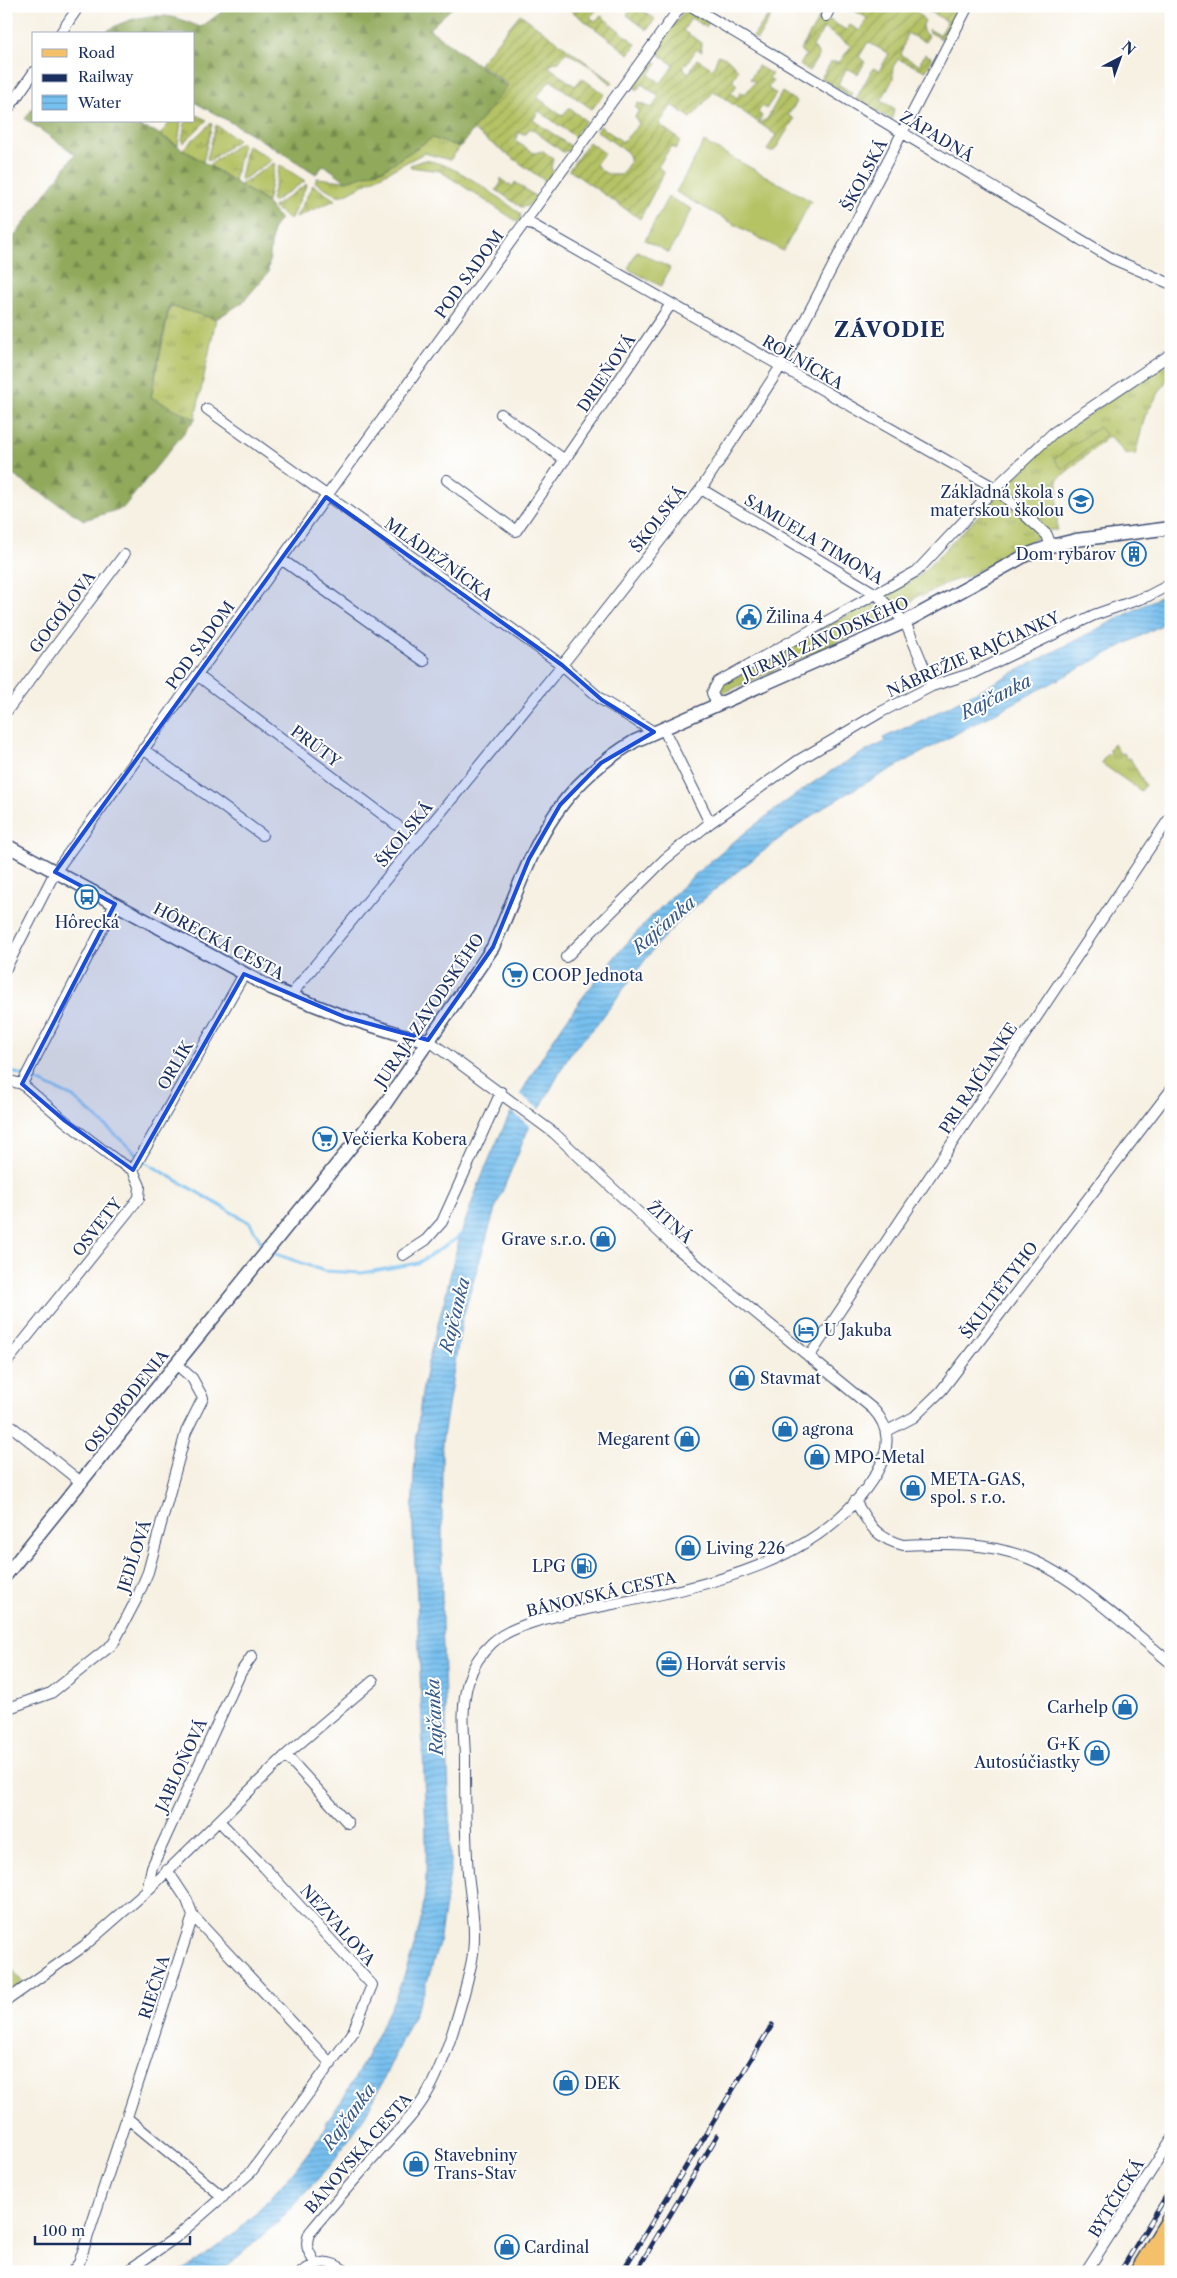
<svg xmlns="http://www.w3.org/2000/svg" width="1177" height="2278" font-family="'Libre Caslon Text',serif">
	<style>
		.grass { fill: url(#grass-tufts); stroke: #687962 }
		.forest { fill: url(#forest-firs); stroke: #566c5c }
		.garden { fill: url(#garden-furrows); stroke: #687962 }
		.pitch { fill: #b5c365; stroke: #687962 }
		.water { fill: url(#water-rules); stroke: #4978a6 }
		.pier { fill: #f7f1e3 }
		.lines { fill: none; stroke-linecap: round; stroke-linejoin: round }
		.stream { stroke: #77c0ef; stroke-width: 3 }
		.minor-casing { stroke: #3c4c72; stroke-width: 12 }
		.tertiary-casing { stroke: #3c4c72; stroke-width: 15 }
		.primary-casing { stroke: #3c4c72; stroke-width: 19 }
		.minor { stroke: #fff; stroke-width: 10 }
		.tertiary { stroke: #fff; stroke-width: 12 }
		.primary { stroke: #f4c16b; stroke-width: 16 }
		.rail-casing { stroke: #1b2f5e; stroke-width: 5 }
		.rail { stroke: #fff; stroke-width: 3; stroke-dasharray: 9; stroke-linecap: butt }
		.marked { fill: #1d4ed8; fill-opacity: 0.2; stroke: #1d4ed8; stroke-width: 4; stroke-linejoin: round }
		.labels { text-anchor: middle; stroke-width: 4; stroke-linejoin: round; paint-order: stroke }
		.street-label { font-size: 16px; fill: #1b2f5e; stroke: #fff }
		.poi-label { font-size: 16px; fill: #1b2f5e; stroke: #fff; text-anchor: start }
		.water-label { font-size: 18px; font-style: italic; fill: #375a8a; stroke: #fff }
		.district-label { font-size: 21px; font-weight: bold; letter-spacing: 1px; fill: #1b2f5e; stroke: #fff }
	</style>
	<defs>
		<pattern id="grass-tufts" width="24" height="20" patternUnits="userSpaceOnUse" patternTransform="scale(1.25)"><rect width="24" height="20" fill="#b5c365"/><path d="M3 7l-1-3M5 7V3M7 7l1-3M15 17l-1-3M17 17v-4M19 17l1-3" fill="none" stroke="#929f56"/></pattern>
		<pattern id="forest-firs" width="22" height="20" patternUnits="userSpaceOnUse" patternTransform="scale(1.25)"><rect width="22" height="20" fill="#90a95a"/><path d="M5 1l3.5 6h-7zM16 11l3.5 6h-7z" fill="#758a4e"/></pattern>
		<pattern id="garden-furrows" width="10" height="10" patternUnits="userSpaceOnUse" patternTransform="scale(1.25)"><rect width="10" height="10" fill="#b5c365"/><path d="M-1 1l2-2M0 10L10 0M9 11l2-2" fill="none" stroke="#929f56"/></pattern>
		<pattern id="water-rules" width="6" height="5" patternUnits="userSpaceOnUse" patternTransform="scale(1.25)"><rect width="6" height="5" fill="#77c0ef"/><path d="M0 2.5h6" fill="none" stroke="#619cc5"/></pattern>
	</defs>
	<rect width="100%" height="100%" fill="#fff"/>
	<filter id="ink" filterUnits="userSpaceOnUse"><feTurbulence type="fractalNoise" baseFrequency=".02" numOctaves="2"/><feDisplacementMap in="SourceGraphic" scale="10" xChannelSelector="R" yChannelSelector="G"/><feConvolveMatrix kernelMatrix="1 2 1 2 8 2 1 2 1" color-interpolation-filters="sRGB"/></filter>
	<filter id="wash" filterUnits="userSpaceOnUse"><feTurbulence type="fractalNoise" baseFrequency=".0096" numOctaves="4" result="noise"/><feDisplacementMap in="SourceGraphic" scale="20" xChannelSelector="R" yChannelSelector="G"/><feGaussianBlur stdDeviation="1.12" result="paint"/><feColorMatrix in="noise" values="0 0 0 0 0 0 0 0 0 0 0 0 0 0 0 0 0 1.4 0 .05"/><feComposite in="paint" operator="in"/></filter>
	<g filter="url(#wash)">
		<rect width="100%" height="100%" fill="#f7f1e3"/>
		<path class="grass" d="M194,114L207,120L183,143L182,142L185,121H194Z
			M171,121H181L178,145L160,135Z
			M211,123L212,124L203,162L183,149Z
			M216,125L238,140L209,161L207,159Z
			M432,138L460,147L450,160L424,153L344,195H337L315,182L317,178L346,181L384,169Z
			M241,142L243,144L234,181L209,165Z
			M247,145L272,160L242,180L240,179Z
			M424,160C457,164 493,194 520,213L521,218L518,222L440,171L410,167V165Z
			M274,163L275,164L267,202L240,185Z
			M280,165L305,181L273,202L271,201Z
			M307,184L290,220L273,207Z
			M313,185L335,200L296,217Z
			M170,306L216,319L195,419L151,398Z
			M1171,360V373L1145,416L1135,455L1125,453L1109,436L1058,479L1057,530H1051L969,576L949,582L922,596L921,594L914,598V600L905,608L900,605L888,614V619L723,693L720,691V686L920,575L1056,436Z
			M1114,743L1120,754L1124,753L1127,759L1130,758L1145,785L1141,791L1101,763L1107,754L1109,755L1111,752L1109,750Z
			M6,1961L23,1983L6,1995Z"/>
		<path class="forest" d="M230,6H454L429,29L507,86L460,147L432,138L384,169L346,181L324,165L316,174L250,133L194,102V34H103C120,21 141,15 163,16C175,16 189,23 201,27Z
			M33,108L34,121H119L154,131L265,201L280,219L273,228L268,273L242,303L216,319L169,306L151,397L195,419L123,508L84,520L11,474L6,483V248L75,154L25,119Z"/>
		<path class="garden" d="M565,6H601L590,17L595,21L601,16L636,44L629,54Z
			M626,6H637L655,19L647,30L627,15L630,10Z
			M764,6H777L757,40L753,37L768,15Z
			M853,6H912L925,21L922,27L924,33L929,36L925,42L907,33L901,55L919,65L925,54L933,58L926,71L898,59L893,67V79L881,101L894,108L892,121L856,99L873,68L879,71L889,54L868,42L859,57L865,62L858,74L847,68L838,84L852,93L850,96L821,78L831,62H840L851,46L824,28L813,46L819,55L809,71L800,65L806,55L800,51L821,15L846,30L850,25L860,31L867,18L852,9Z
			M918,6H959L942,39L929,32L928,29L940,35L947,21Z
			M690,11L709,22L706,27L691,18L683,31L701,42L702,52L697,49L683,68L689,73L697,59L713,69L718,55L728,59L738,70L732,81L737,85L731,93L737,98L741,92L745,94L755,82L750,79L758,66L772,74L769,78L773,81L768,88L776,94L766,109L762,106L758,112L762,116L759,123L767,119L782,92L797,102L788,115L794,119L775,150L771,152L767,150L776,135L714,91L691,118L672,105L659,124L680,140L676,149L671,146L658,167L664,172L640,219L569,170L589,142L604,153L596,164C603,174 609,175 621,175L630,162L627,152L597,131L600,126L623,142L639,124L635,117L639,110L635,107L638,103L652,108L659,97L642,84L637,90L631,85L650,58L657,63L649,75L661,83L674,65L662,57L656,49L683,12Z
			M520,14L613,82L611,84L593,68L566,52L559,62L552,63L549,67L575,86L582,78L604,94L592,109L550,80L537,97L562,116L569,108L586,121L576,133L580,136L578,139L539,111L533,120L572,147L568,151L563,152L530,128L526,134L519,133L515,141L534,153L543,151L553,158L551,168L555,174L548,183L473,130L508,85L479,64Z
			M501,178L507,184L513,186L515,182L536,197L528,206L521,207L496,190L501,183Z"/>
		<path class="pitch" d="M704,142L811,201L783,251L676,192Z
			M668,197L692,209L669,253L645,240Z
			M637,251L670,268L661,286L628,269Z
			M1099,427L1106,435L1062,469L1054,459Z"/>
		<path class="water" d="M1171,591V620L974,724L853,790L826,806L783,836L729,878L690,911L657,944L596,1026L571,1052L527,1132L495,1209L462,1320L442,1443V1623L450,1817V1872L439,1943L424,1992L380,2087L363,2119L330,2166L280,2220L239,2256L217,2272H179C240,2237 288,2183 327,2126L325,2123C347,2096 358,2072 374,2041C396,1998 415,1956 423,1908C428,1874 426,1838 425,1804C423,1743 420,1682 418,1621C417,1579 411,1537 413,1494C414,1463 417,1430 421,1399C426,1365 436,1331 445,1298C449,1280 453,1262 458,1244C510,1074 611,936 751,828C794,795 836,764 885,742L883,738L924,719Z"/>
		<path class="pier" d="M518,1093L542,1111L532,1128L510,1110Z"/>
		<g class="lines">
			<path class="stream" d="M6,1070L31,1078L73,1097L138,1155
				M142,1160L250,1223L261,1242L267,1246
				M271,1250L276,1254L324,1271L362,1273L418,1263L456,1239L463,1232"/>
		</g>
	</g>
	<g filter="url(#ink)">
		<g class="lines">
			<g class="minor-casing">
				<path id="minor" d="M691,6L1113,259L1171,284
					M826,16L831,6
					M60,34L79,6
					M6,112L34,72
					M526,221L995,488L1047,535L1051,546
					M207,409L562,665L602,700L654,732
					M501,414L565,460
					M447,480L516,531L671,304
					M701,489L876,594L905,622L932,686
					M281,559L424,661
					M197,675L418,841
					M717,704L712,693L718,682L917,571L995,488L1053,433L1171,354
					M6,712L124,555
					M663,728L710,823
					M143,749L262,835
					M566,957L665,859L710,823L799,760L881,712L932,686L973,673L1094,615L1148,596L1171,584
					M6,968L55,872L681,6
					M292,997L298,986L562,665L701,489L781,366L968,6
					M6,1080L22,1084L65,1121L116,1160L133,1170L140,1186L139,1198L6,1363
					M22,1084L115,904
					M133,1170L244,974
					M403,1255L426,1240L442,1222L501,1092
					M809,1357L1171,816
					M6,1422L82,1483
					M887,1431L914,1417L941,1391L1171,1090
					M855,1501C869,1524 875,1538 903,1545C946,1543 989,1542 1030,1559C1078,1579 1130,1630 1171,1663
					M6,1709L51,1693L113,1644L137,1598L148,1572L186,1432L203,1398L192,1378L176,1364
					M286,1755L348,1823
					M147,1891L152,1867L241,1672L252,1656
					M193,1916L331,2064
					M6,2001L84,1946L147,1891L286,1755L373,1681
					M127,2118L223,2197
					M315,2263C308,2251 304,2245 310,2232C332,2205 355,2179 378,2153C395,2134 413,2117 426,2095C445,2064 463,2001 471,1965C478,1934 471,1903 468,1873C465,1834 465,1796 465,1757C464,1733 461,1706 468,1682C472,1668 481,1653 492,1643C512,1624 557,1616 583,1610C686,1589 819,1571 877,1472C890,1449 891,1428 873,1409L673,1245L554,1133L428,1040
					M72,2272L79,2263L193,1916L187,1900L167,1870
					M126,2272L175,2238L251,2172L352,2034L372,1985L264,1867L219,1821
					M302,2272C319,2260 329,2259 347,2272
					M1086,2272L1171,2140"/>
			</g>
			<g class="tertiary-casing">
				<path id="tertiary" d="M6,845L271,988L345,1017L399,1034L428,1040
					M6,1575L383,1107L483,962L493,947C533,857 544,795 635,741L905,622L1026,555L1051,546L1076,540L1171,528"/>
			</g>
			<g class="primary-casing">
				<path id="primary" d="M1138,2272L1171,2218
					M1156,2272L1171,2248"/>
			</g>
			<use href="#minor" class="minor"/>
			<use href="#tertiary" class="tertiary"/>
			<use href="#primary" class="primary"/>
			<g class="rail-casing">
				<path id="rail" d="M622,2272L772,2025
					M636,2272L717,2136
					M1120,2272L1171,2188"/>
			</g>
			<use href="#rail" class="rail"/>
		</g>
	</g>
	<path class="marked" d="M326,497L562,665L602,700L654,732L601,763L560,805L529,859L493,947L428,1040L345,1017L244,974L133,1170L65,1121L22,1084L115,904L55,872Z"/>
	<defs>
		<g id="school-ring" transform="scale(1.25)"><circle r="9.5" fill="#fff" stroke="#1f6fb2" stroke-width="1.5"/><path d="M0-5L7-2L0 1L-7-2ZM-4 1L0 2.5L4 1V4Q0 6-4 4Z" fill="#1f6fb2"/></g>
		<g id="building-ring" transform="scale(1.25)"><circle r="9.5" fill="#fff" stroke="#1f6fb2" stroke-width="1.5"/><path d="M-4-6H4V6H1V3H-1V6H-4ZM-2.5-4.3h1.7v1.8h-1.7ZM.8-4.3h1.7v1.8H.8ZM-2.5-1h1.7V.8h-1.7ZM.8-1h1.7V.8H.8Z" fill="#1f6fb2"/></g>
		<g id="civic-ring" transform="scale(1.25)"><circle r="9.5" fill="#fff" stroke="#1f6fb2" stroke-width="1.5"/><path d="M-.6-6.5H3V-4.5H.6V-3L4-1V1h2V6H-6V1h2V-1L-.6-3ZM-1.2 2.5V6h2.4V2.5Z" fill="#1f6fb2"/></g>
		<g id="bus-ring" transform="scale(1.25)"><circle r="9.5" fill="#fff" stroke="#1f6fb2" stroke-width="1.5"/><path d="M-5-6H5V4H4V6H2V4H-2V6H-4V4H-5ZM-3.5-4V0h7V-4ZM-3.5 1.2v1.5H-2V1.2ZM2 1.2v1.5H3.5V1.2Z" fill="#1f6fb2"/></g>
		<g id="supermarket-ring" transform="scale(1.25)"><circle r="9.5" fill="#fff" stroke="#1f6fb2" stroke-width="1.5"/><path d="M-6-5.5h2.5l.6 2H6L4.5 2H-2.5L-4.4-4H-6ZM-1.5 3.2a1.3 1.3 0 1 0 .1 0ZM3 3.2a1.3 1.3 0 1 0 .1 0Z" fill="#1f6fb2"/></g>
		<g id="shop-ring" transform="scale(1.25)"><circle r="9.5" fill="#fff" stroke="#1f6fb2" stroke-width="1.5"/><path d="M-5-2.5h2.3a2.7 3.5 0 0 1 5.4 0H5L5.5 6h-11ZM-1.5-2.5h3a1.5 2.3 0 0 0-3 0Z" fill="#1f6fb2"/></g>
		<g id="hotel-ring" transform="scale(1.25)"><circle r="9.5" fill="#fff" stroke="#1f6fb2" stroke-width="1.5"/><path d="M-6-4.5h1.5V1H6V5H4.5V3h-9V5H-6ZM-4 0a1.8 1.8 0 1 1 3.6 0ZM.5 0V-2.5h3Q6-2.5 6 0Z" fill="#1f6fb2"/></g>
		<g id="fuel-ring" transform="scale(1.25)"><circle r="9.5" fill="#fff" stroke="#1f6fb2" stroke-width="1.5"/><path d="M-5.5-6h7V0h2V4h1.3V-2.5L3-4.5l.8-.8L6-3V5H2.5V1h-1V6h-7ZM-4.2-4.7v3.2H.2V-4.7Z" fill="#1f6fb2"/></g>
		<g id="office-ring" transform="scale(1.25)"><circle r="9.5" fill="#fff" stroke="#1f6fb2" stroke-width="1.5"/><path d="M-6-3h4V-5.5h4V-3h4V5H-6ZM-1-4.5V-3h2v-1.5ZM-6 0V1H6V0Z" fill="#1f6fb2"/></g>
	</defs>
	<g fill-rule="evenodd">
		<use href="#school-ring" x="1081" y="501"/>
		<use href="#building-ring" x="1134" y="554"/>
		<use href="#civic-ring" x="749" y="617"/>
		<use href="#bus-ring" x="87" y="897"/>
		<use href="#supermarket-ring" x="515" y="975"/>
		<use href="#supermarket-ring" x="325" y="1139"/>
		<use href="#shop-ring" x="603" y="1239"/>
		<use href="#hotel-ring" x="806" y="1330"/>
		<use href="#shop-ring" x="742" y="1378"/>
		<use href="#shop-ring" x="785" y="1429"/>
		<use href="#shop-ring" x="687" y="1439"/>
		<use href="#shop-ring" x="817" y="1457"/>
		<use href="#shop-ring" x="913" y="1488"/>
		<use href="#shop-ring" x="688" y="1548"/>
		<use href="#fuel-ring" x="584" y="1566"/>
		<use href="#office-ring" x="669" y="1664"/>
		<use href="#shop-ring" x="1125" y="1707"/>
		<use href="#shop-ring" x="1097" y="1753"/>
		<use href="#shop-ring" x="566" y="2083"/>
		<use href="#shop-ring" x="416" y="2164"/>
		<use href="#shop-ring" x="507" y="2247"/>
	</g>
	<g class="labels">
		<g class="street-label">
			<text transform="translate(937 136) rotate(31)" y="6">ZÁPADNÁ</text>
			<text transform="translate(864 175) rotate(-62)" y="6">ŠKOLSKÁ</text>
			<text transform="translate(469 274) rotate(-54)" y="6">POD SADOM</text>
			<text transform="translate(803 362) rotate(30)" y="6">ROĽNÍCKA</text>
			<text transform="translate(606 373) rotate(-56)" y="6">DRIEŇOVÁ</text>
			<text transform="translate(658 519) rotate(-52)" y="6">ŠKOLSKÁ</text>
			<text transform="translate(814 539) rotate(31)" y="6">SAMUELA TIMONA</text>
			<text transform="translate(439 559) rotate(36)" y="6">MLÁDEŽNÍCKA</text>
			<text transform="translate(62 612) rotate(-53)" y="6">GOGOĽOVA</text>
			<text transform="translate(825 638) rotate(-24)" y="6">JURAJA ZÁVODSKÉHO</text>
			<text transform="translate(200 645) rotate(-54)" y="6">POD SADOM</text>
			<text transform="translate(973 654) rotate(-24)" y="6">NÁBREŽIE RAJČIANKY</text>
			<text transform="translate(316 746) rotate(37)" y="6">PRÚTY</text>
			<text transform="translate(404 834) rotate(-51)" y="6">ŠKOLSKÁ</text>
			<text transform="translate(219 941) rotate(28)" y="6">HÔRECKÁ CESTA</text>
			<text transform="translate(429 1010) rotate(-56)" y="6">JURAJA ZÁVODSKÉHO</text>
			<text transform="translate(175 1065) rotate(-60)" y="6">ORLÍK</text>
			<text transform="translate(978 1078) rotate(-57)" y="6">PRI RAJČIANKE</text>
			<text transform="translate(670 1222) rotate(42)" y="6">ŽITNÁ</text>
			<text transform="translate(97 1227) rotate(-52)" y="6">OSVETY</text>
			<text transform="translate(999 1290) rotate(-53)" y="6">ŠKULTÉTYHO</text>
			<text transform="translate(126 1401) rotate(-52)" y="6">OSLOBODENIA</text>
			<text transform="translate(134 1556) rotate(-72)" y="6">JEDĽOVÁ</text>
			<text transform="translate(601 1594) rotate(-13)" y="6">BÁNOVSKÁ CESTA</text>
			<text transform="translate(181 1765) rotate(-65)" y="6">JABLOŇOVÁ</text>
			<text transform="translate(338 1925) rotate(48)" y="6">NEZVALOVA</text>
			<text transform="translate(154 1987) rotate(-72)" y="6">RIEČNA</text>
			<text transform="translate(358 2153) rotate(-49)" y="6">BÁNOVSKÁ CESTA</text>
			<text transform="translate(1116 2198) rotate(-58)" y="6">BYTČICKÁ</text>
		</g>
		<g class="poi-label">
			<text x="1064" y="498" text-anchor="end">Základná škola s<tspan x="1064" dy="18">materskou školou</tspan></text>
			<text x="1116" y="560" text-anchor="end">Dom rybárov</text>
			<text x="766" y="623">Žilina 4</text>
			<text x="87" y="928" text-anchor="middle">Hôrecká</text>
			<text x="532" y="981">COOP Jednota</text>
			<text x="342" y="1145">Večierka Kobera</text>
			<text x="586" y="1245" text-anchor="end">Grave s.r.o.</text>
			<text x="824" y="1336">U Jakuba</text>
			<text x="760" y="1384">Stavmat</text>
			<text x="802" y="1435">agrona</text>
			<text x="670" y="1445" text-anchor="end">Megarent</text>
			<text x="834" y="1463">MPO-Metal</text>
			<text x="930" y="1485">META-GAS,<tspan x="930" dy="18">spol. s r.o.</tspan></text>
			<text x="706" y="1554">Living 226</text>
			<text x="566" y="1572" text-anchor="end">LPG</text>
			<text x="686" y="1670">Horvát servis</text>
			<text x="1108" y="1713" text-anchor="end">Carhelp</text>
			<text x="1080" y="1750" text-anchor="end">G+K<tspan x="1080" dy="18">Autosúčiastky</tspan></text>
			<text x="584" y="2089">DEK</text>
			<text x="434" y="2161">Stavebniny<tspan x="434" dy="18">Trans-Stav</tspan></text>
			<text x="524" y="2253">Cardinal</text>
		</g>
		<g class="water-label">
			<text transform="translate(996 697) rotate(-27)" y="6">Rajčanka</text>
			<text transform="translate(664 925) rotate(-41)" y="6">Rajčanka</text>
			<text transform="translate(455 1315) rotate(-76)" y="6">Rajčanka</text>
			<text transform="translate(435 1717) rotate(-93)" y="6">Rajčanka</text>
			<text transform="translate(349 2117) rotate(-54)" y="6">Rajčanka</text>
		</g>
		<g class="district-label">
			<text x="890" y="337">ZÁVODIE</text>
		</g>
	</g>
	<rect width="1177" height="2278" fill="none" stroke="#fff" stroke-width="25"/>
	<rect x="32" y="32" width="162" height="90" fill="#ffffff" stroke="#a4acbf"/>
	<rect x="42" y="49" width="25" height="8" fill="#f4c16b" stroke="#a4acbf"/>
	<text x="78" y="58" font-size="15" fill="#1b2f5e">Road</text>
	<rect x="42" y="74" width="25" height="8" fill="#1b2f5e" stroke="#a4acbf"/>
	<text x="78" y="82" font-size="15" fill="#1b2f5e">Railway</text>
	<rect x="42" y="95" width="25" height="15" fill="url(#water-rules)" stroke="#a4acbf"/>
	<text x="78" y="108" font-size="15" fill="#1b2f5e">Water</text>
	<g transform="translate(1120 58) rotate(41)" stroke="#ffffff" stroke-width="4" paint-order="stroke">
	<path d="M0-4L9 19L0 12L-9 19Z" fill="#1b2f5e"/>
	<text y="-8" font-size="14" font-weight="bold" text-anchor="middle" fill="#1b2f5e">N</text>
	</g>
	<path d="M35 2236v8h155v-8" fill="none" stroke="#1b2f5e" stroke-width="2.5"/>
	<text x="42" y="2236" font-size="15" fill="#1b2f5e" stroke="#ffffff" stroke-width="4" paint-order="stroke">100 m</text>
</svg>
